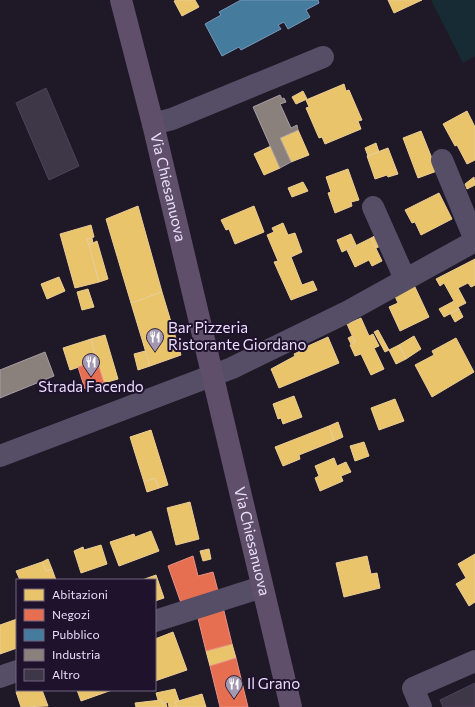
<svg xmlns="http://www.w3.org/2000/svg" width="475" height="707" font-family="Commissioner,sans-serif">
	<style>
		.green { fill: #172b34 }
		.homes { fill: #e9c46a; stroke: #eacc96 }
		.shops { fill: #e76f51; stroke: #e89085 }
		.public { fill: #457b9d; stroke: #7799ba }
		.industry { fill: #8a817c; stroke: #a79da3 }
		.building { fill: #3e3747; stroke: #4e4358 }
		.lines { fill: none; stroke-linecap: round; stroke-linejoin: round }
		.minor { stroke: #554e66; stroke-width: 22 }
		.major { stroke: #604f6a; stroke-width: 22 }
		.labels { text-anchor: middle; stroke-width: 4; stroke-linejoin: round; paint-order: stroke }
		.street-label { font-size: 15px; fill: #ebdefe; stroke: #1e122c }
		.poi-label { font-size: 15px; fill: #ebdefe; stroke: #1e122c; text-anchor: start }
	</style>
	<rect width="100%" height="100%" fill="#1f1826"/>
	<path class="green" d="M431,0H475V56L463,63Z"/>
	<path class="homes" d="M177,0H195L199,7L182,16L174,1Z
		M388,0H422L394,13Z
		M344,84L346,91L349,90L362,120L358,121L361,129L325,144L322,137L319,138L306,108L309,107L306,100Z
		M303,91L307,99L296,104L292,97Z
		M467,111L475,127V160L467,164L457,145L455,146L443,124Z
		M298,130L309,155L291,162L280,138Z
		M421,131L437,171L418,178L403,138Z
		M376,143L379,152L368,156L365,148Z
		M271,146L280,168L264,175L254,154Z
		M388,148L398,174L388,177L387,175L375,179L367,156Z
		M348,169L359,200L351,202L352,206L335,213L328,193L331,192L326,177Z
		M474,177L475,185L467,189L465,184Z
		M303,182L308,191L292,197L288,188Z
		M439,193L452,219L421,235L415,222L412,223L405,210Z
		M138,206L162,292L131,303L106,219Z
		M254,206L264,232L235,244L229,229L226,230L221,220Z
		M283,223L288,235L295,233L302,252L291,257L302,285L313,281L317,290L291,300L274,262L278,261L267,235L274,232L272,228Z
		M91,225L94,237L87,239L99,282L75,288L60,234Z
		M351,234L356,245L342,252L337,240Z
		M378,234L383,245L376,248L371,238Z
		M92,238L93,243L89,245L87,239Z
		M371,238L382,261L372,266L369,260L355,267L347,250Z
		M97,241L108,279L99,282L89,245Z
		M475,259V285L471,287L468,283L458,288L466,303L458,307L459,309L444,317L439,309L454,301L444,283L440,286L436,279Z
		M59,277L65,291L47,299L41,284Z
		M414,285L429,317L400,331L389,307L398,303L394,294Z
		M88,289L94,307L82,310L77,292Z
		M162,292L181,355L150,366L131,303Z
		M459,309L463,317L455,322L450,313Z
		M361,318L369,336L373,334L379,346L374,348L384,369L371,375L361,354L355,356L350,345L355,342L347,324Z
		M378,330L389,350L385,352L374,332Z
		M105,335L118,379L104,383L91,339Z
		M352,336L355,342L351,344L348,338Z
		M414,336L421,349L406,359L399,345Z
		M328,337L339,363L279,388L271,369L295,356L294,354L309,347L308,346Z
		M456,338L474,372L432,397L415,365L434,355L432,351Z
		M91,339L97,361L70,370L63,348Z
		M399,345L406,359L396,364L389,350Z
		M145,351L150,366L138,370L134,354Z
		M294,396L302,417L283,424L281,418L278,419L273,404Z
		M395,399L404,421L379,430L371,408Z
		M338,422L343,437L334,441L329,426Z
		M329,426L334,441L299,455L300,459L283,466L275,447Z
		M151,430L168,485L159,488L155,478L144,482L130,437Z
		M364,442L369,456L355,461L350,446Z
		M334,458L337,466L346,462L351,472L341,476L343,481L320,491L315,478L319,476L315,466Z
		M155,478L159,488L147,492L144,482Z
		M190,502L199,539L176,545L167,508Z
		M151,531L159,551L119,566L110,542L134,534L135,537Z
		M101,545L107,564L81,573L74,551L83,547L84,550Z
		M209,549L211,559L203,561L200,551Z
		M475,554V602L469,606L456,584L466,578L458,564Z
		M367,556L371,574L377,573L380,588L344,597L336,563Z
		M48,559L52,569L46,571L42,562Z
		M42,562L46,571L52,569L56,580H20L16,571Z
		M156,575L164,598L155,601V580H142Z
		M17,619V648L0,654V625Z
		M173,632L187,670L155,681V639Z
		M232,644L236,658L210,666L206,651Z
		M175,689L179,701L175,702L177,707H169L168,702L162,704L161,700H158L156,693Z
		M22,690H42L48,706L21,707L16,692Z
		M77,690H112L81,701Z
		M202,694L206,707H177L175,702Z
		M161,700L162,704L166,703L167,707H136L135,703Z"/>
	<path class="shops" d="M97,361L104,383L85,389L78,367Z
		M193,556L198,576L213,572L218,591L181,603L168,566Z
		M223,607L232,644L206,651L197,614Z
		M236,658L248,707H220L210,666Z"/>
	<path class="public" d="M241,0H318L319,3L306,10L310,17L288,29L284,22L278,25L281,29L241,50L239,47L222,56L205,24L221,15L219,12Z"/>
	<path class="industry" d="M280,95L282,99L284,98L286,102L280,104L291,128L297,125L298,130L280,138L291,162L280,168L253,107Z
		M45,352L54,376L0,398V370Z"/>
	<path class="building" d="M46,88L79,166L49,180L16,103Z
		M475,683V707H443L440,700Z"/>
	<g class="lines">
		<path class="minor" d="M153,124L172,119L323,57
			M442,160L475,240
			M373,207L405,279
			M0,456L232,368L345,313L475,241
			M155,621L262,587
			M0,677L17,671
			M421,707L413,688L475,661"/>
		<path class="major" id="s1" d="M121,0L153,124L291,707"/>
	</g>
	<defs>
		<g id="restaurant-pin" transform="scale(0.9)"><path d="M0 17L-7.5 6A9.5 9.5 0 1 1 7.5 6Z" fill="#a499b2" stroke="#1e122c"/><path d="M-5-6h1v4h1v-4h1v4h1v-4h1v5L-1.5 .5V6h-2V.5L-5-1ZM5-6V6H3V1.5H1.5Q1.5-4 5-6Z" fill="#fff"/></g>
	</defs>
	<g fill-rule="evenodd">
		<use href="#restaurant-pin" x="155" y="337"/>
		<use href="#restaurant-pin" x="91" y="362"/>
		<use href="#restaurant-pin" x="234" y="684"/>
	</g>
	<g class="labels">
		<g class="street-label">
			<text dy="5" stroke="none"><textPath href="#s1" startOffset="193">Via Chiesanuova</textPath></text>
			<text dy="5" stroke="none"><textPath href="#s1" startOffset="557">Via Chiesanuova</textPath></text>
		</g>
		<g class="poi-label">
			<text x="168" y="333">Bar Pizzeria<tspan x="168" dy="17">Ristorante Giordano</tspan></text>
			<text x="91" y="392" text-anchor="middle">Strada Facendo</text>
			<text x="247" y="689">Il Grano</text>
		</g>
	</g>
	<rect x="16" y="579" width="140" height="112" fill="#1e122c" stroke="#706480"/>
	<rect x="24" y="589" width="20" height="12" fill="#e9c46a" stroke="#706480"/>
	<text x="52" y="599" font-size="12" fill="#ebdefe">Abitazioni</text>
	<rect x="24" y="609" width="20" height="12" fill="#e76f51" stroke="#706480"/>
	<text x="52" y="619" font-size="12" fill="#ebdefe">Negozi</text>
	<rect x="24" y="629" width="20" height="12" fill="#457b9d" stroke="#706480"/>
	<text x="52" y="639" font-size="12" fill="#ebdefe">Pubblico</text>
	<rect x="24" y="649" width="20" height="12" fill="#8a817c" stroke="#706480"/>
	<text x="52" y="659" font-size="12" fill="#ebdefe">Industria</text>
	<rect x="24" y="669" width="20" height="12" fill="#3e3747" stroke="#706480"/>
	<text x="52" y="679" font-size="12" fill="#ebdefe">Altro</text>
</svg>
